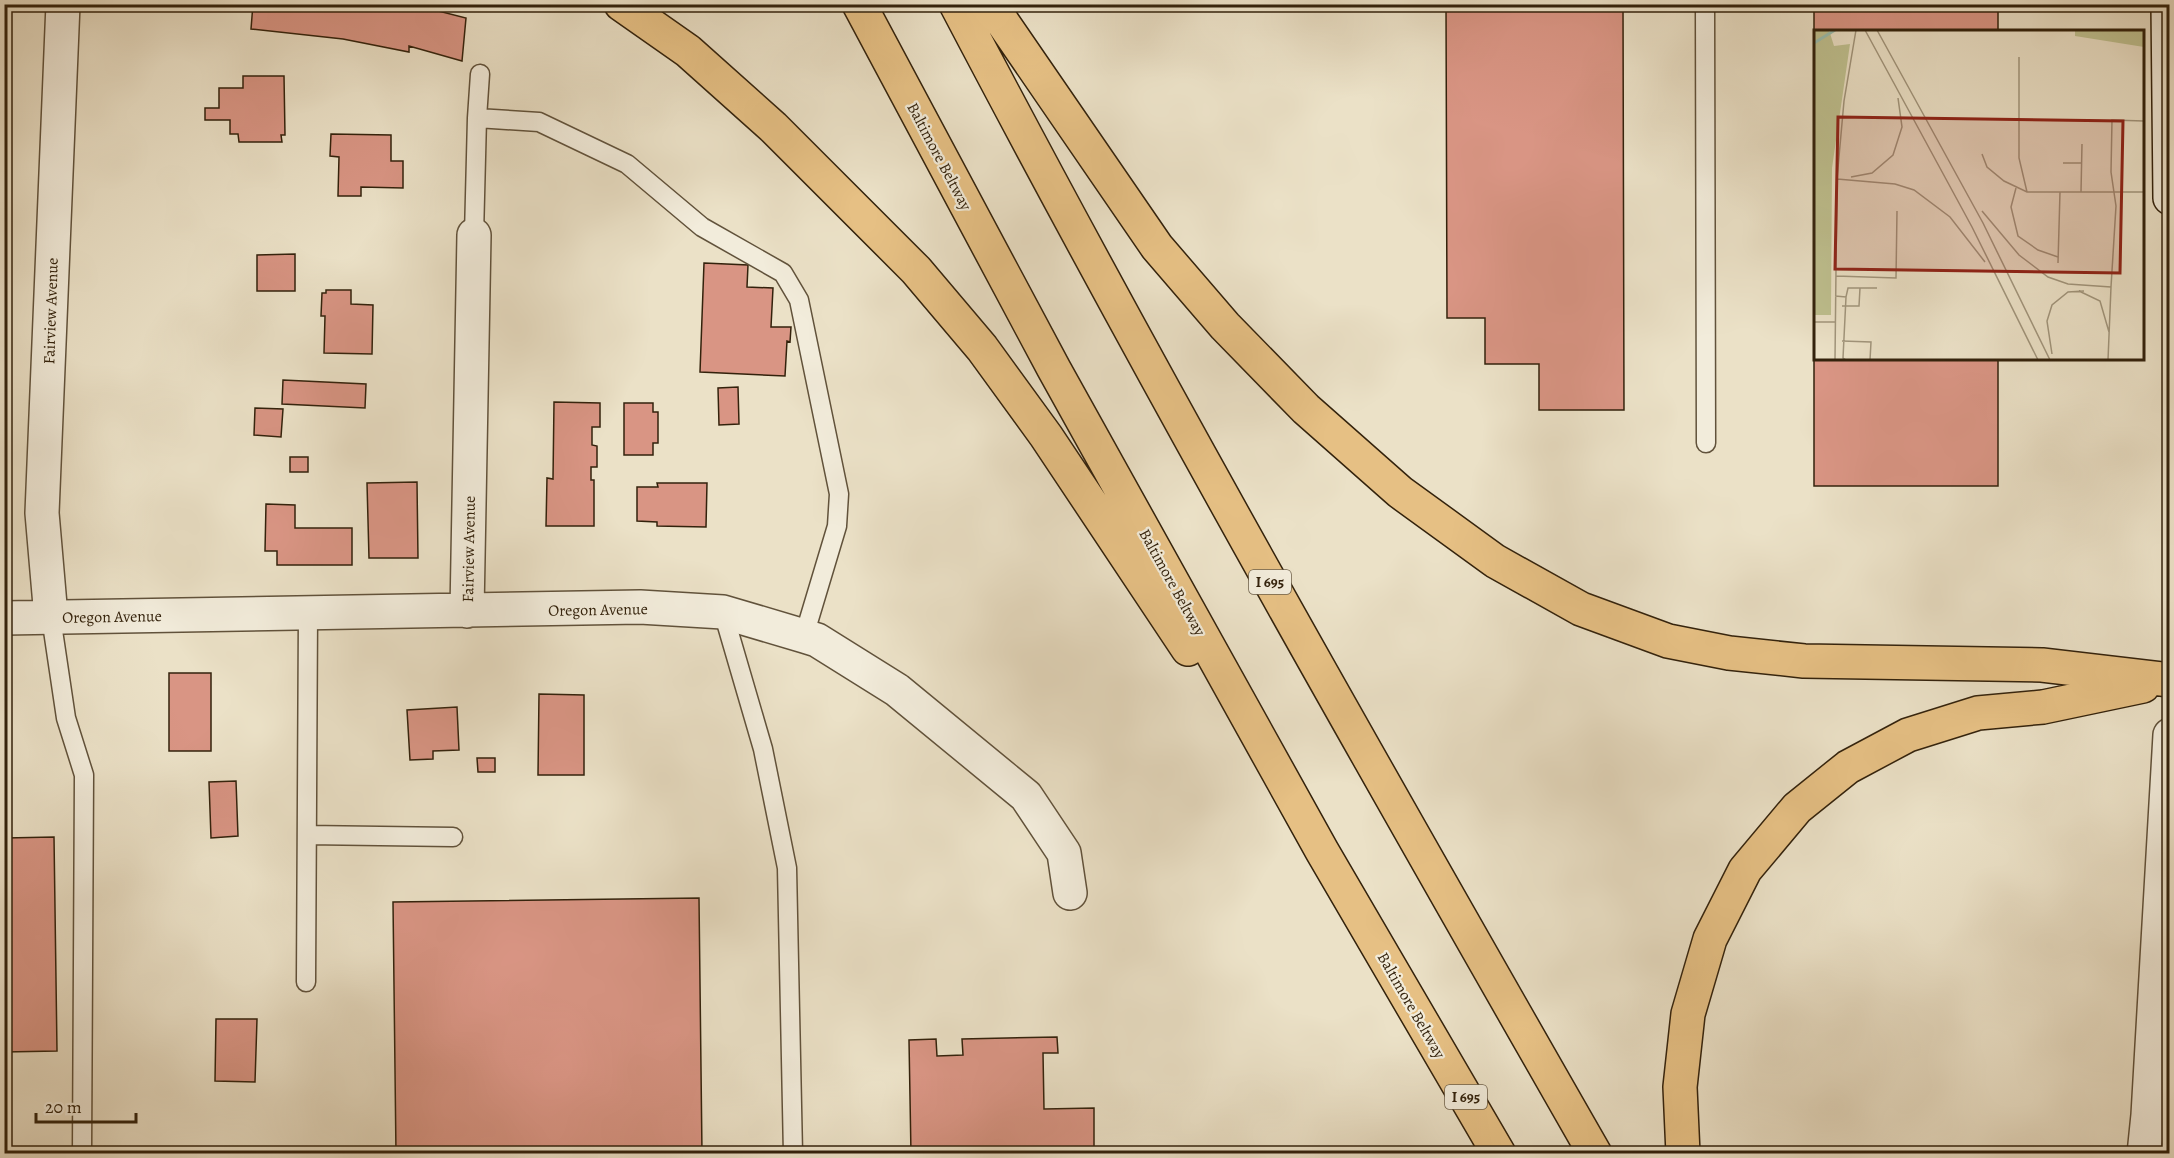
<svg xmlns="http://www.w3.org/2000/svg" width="2174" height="1158" font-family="Alegreya,serif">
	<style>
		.building { fill: #d99584; stroke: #33220c; stroke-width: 1.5 }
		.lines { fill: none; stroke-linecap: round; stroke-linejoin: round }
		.service-casing { stroke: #61523b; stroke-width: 21 }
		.minor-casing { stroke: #61523b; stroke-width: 36 }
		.tertiary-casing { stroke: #61523b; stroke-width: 36 }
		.secondary-casing { stroke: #33220c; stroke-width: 36 }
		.motorway-casing { stroke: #33220c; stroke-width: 36 }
		.service { stroke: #f2ecdb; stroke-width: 18 }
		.minor { stroke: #f2ecdb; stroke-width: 33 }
		.tertiary { stroke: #f2ecdb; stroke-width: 33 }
		.secondary { stroke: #f2ecdb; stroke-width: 33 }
		.motorway { stroke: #e6c084; stroke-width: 33 }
		.labels { text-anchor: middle; stroke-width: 4.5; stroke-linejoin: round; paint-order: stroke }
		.shield { fill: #f2ecdb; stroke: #6c5f4a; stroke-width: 1.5 }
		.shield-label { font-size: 15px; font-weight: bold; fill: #33220c }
		.street-label { font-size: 16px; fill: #33220c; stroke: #f2ecdb }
		.inset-river { fill: none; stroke: #99beb0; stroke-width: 3 }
		.inset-road { fill: none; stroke: #a1957c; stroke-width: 1.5 }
		.view { fill: #8f2418; fill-opacity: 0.15; stroke: #8f2418; stroke-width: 3 }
		.inset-edge { fill: none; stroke: #33220c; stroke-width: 3 }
	</style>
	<rect width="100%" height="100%" fill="#ebe1c7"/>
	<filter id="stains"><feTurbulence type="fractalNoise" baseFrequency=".00333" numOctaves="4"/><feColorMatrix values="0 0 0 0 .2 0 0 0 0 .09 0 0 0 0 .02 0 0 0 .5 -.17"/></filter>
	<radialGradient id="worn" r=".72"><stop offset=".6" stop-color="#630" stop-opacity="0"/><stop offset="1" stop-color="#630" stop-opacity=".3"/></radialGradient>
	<path class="building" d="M253,4H411L466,18L462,61L409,46V52L343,39L251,29Z
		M1446,4H1623L1624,410H1539V364H1485V318H1447Z
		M1814,4H1998V32H1816V358H1998V486H1814Z
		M243,76H284L285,135H281L282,142H239L238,134H230V120H205V108H219V88H243Z
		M331,134L391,135V161H403V188L361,187V196H338L339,157L330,156Z
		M295,254V291H257V255Z
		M704,263L748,265L747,287L773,288L771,327H791L790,342L787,341L785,376L700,372Z
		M326,290H351V304L373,305L372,354L324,353L325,316H321L322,293H326Z
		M283,380L366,384L365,408L282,404Z
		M738,387L739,424L719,425L718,388Z
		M554,402L600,403V427H592V445L597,446V467H591V480H594V526H546L547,478L553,479Z
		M624,403H653V412H658V443H653V455H624Z
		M255,408L283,409L281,437L254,435Z
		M290,457H308V472H290Z
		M417,482L418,558H369L367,483Z
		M657,483H707L706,527L657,526V522L637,521V487H658Z
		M266,504L295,505V528H352V565H277V551H265Z
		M169,673H211V751H169Z
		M539,694L584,695V775H538Z
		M457,707L459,750L433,751V759L410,760L407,710Z
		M477,758H495V772H478Z
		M236,781L238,836L211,838L209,782Z
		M4,831L5,838L54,837L57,1051L4,1052Z
		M699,898L702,1154H396L393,902Z
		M216,1019H257L255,1082L215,1081Z
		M1057,1037L1058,1053H1043L1044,1109L1094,1108V1147H1104L1105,1154H911L909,1040L936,1039L937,1056L963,1055L962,1039Z"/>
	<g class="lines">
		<g class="service-casing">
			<path id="service" d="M1705,4L1706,443
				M477,118L539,122L627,164L702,227L783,273L799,300L839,494L837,526L804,636
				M474,235L477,118L480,74
				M723,612L763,749L787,868L793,1154
				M51,617L66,718L84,775L82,1154
				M307,835L453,837
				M306,982L308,613"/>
		</g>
		<g class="minor-casing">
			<path id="minor" d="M467,611L474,235
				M51,617L42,513L63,4
				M4,618L640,607L723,612L804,636L817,640L897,690L1026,796L1064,853L1070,893"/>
		</g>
		<g class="tertiary-casing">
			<path id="tertiary" d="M2144,1154L2148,1115L2170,735"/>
		</g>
		<g class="secondary-casing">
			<path id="secondary" d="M2168,4L2170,198"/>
		</g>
		<g class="motorway-casing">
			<path id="motorway" d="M621,4L688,51L773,127L916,270L982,348L1046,436L1188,649
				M859,4L1054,369L1322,851L1499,1154
				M956,4C1160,393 1377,773 1595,1154
				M990,4L1157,247L1225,326L1306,409L1400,492L1495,561L1581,609L1668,641L1729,653L1804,661L2042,665L2170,680
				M1683,1154L1680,1087L1688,1014L1710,939L1745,870L1797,808L1848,767L1908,735L1978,713L2043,707L2143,686"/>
		</g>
		<use href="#service" class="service"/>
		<use href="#minor" class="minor"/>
		<use href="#tertiary" class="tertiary"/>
		<use href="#secondary" class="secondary"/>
		<use href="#motorway" class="motorway"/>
	</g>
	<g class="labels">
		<g class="shield">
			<rect x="1249" y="570" width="42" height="24" rx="4.5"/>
			<rect x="1445" y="1085" width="42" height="24" rx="4.5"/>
		</g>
		<g class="shield-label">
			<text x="1270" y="587">I 695</text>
			<text x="1466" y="1102">I 695</text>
		</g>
		<g class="street-label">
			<text transform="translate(940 156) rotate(62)" y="6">Baltimore Beltway</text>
			<text transform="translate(50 311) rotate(-88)" y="6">Fairview Avenue</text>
			<text transform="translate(468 549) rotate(-89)" y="6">Fairview Avenue</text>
			<text transform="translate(1173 582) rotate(61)" y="6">Baltimore Beltway</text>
			<text transform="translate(598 609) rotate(-1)" y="6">Oregon Avenue</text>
			<text transform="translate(112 616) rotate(-1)" y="6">Oregon Avenue</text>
			<text transform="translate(1412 1005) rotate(60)" y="6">Baltimore Beltway</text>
		</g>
	</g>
	<g transform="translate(1814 30)">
		<rect width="330" height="330" fill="#ebe1c7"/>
		<path d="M0,0H15L20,16L36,14L18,138L17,285H0ZM261,0H330V17L261,6Z" fill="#bfc190"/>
		<path class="inset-river" d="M0,13L21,0"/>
		<path class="inset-road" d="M51,0L158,197L224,330M63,0L169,193L236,330M205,27V128L213,162M168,124L173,137L190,151L213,162H330M249,133H268M37,147L58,143L79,125L88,97L84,68M23,149L30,71L42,0M23,149L81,154L100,160L136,187L171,232M202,158L197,177L204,206L224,220L244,227M267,162L268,114M168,181L205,225L234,247L254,254L297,257M244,233L246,162M22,246L82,248L83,181M297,257L302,176L297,142L298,90L330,91M265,261L286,271L295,302M21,266L32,267L34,258H63M32,267L29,328L32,330M28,276H45L46,258M0,292H21M28,311L57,312L56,330M238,324L233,291L238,275L254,262L270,261M21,330L23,149M294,330L297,257"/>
		<path class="view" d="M24,87L309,91L306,243L21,239Z"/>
		<rect width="330" height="330" class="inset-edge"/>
	</g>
	<rect width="2174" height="1158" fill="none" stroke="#ebe1c7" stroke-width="24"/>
	<rect x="6" y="6" width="2162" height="1146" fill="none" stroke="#33220c" stroke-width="3"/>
	<rect x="12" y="12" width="2150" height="1134" fill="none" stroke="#33220c" stroke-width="1.5"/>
	<path d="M36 1113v9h100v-9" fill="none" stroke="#33220c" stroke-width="3"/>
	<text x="45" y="1113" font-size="18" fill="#33220c" stroke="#f2ecdb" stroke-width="4.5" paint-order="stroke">20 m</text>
	<rect width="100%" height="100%" filter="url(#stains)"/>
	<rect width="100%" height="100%" fill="url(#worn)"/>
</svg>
